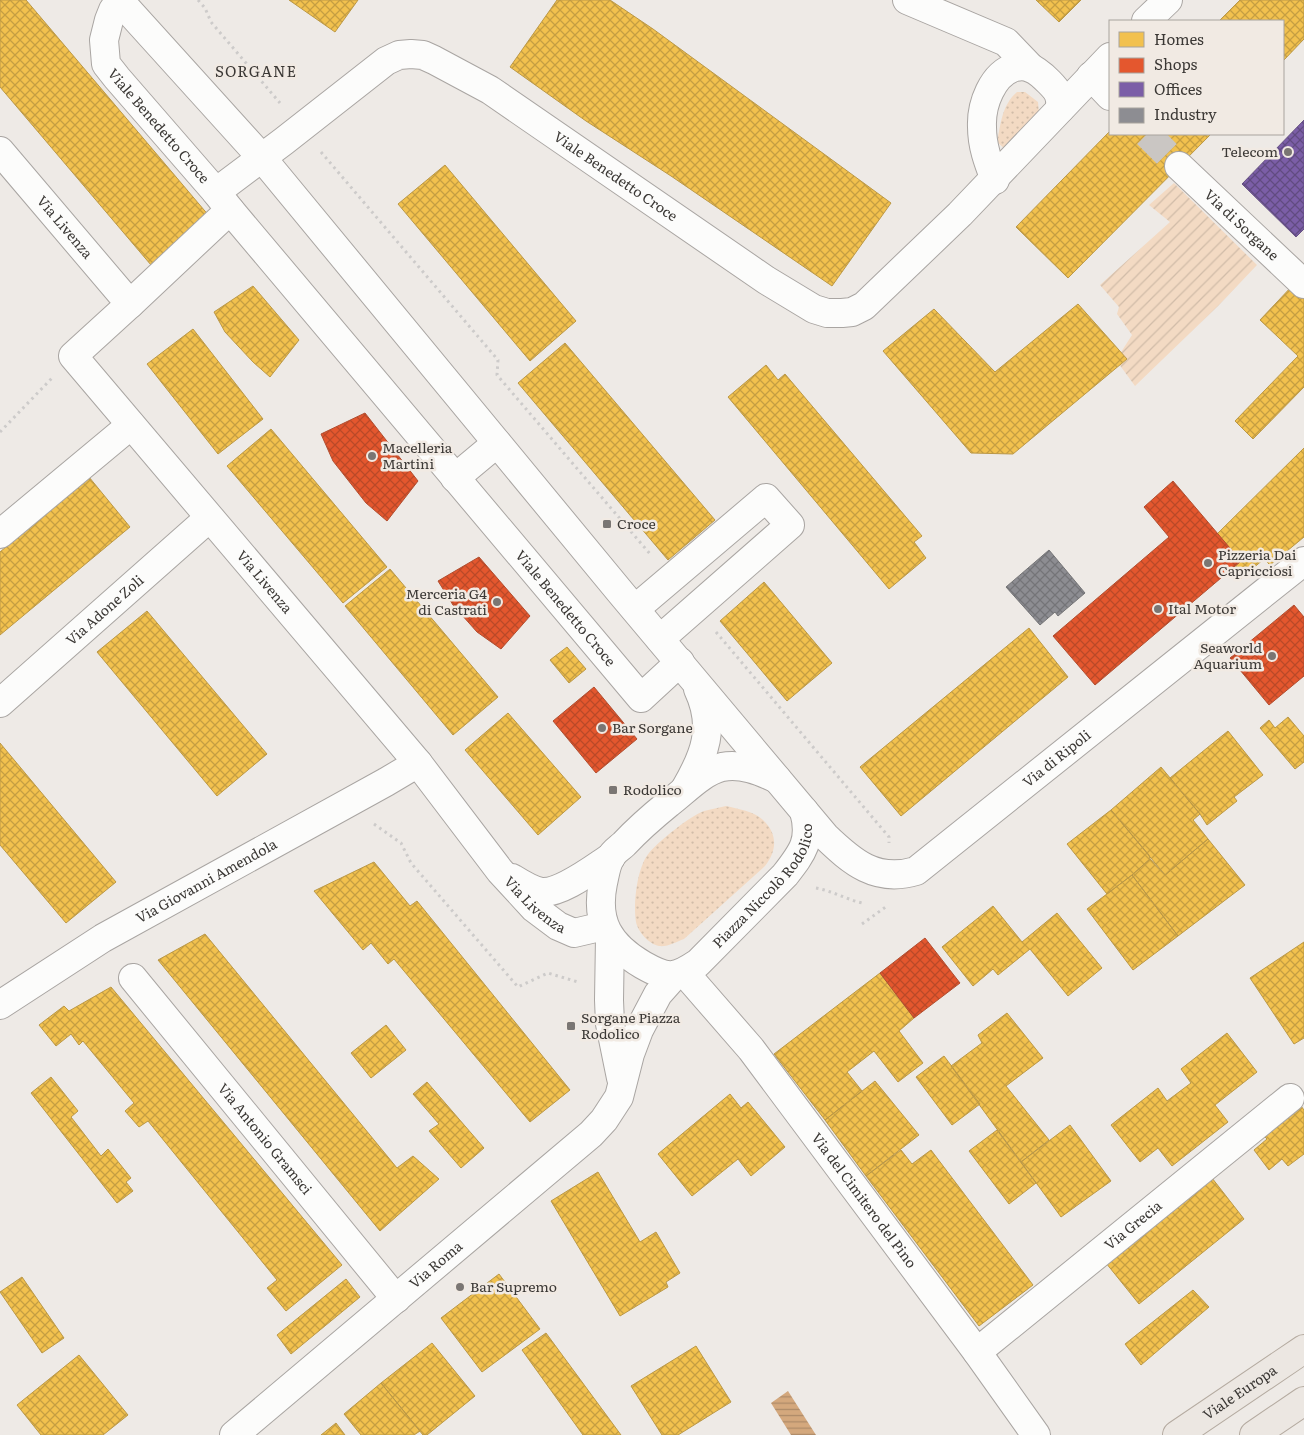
<svg xmlns="http://www.w3.org/2000/svg" width="1304" height="1435" font-family="Literata,serif">
	<style>
		.grass { fill: url(#grass-dots) }
		.garden { fill: url(#garden-furrows) }
		.water { fill: url(#water-rules) }
		.homes { fill: url(#homes-cross-hatch); stroke: #bb9846 }
		.shops { fill: url(#shops-cross-hatch); stroke: #b14e30 }
		.offices { fill: url(#offices-cross-hatch); stroke: #685385 }
		.industry { fill: url(#industry-cross-hatch); stroke: #747476 }
		.lines { fill: none; stroke-linecap: round; stroke-linejoin: round }
		.minor-tunnel { stroke: #cac6c3; stroke-width: 28; stroke-dasharray: 28 14; stroke-linecap: butt }
		.minor-casing { stroke: #a9a5a2; stroke-width: 30 }
		.major-casing { stroke: #b5aba1; stroke-width: 30 }
		.path { stroke: #cdcbca; stroke-width: 3; stroke-dasharray: 2.5 4; stroke-linecap: butt }
		.minor { stroke: #fcfcfb; stroke-width: 28 }
		.major { stroke: #ece7e2; stroke-width: 28 }
		.poi-dot { fill: #7a7673; stroke: #f1eae3; stroke-width: 2 }
		.labels { text-anchor: middle; stroke-width: 5; stroke-linejoin: round; paint-order: stroke }
		.street-label { font-size: 14px; fill: #3b3835; stroke: #f1eae3 }
		.poi-label { font-size: 14px; fill: #3b3835; stroke: #f1eae3; text-anchor: start }
		.neighbourhood-label { font-size: 15px; letter-spacing: 1px; fill: #3b3835; stroke: #f1eae3 }
	</style>
	<defs>
		<pattern id="grass-dots" width="8" height="8" patternUnits="userSpaceOnUse" patternTransform="scale(1.25)"><rect width="8" height="8" fill="#f3dac3"/><path d="M2 2h.1M6 6h.1" fill="none" stroke="#d1bca8" stroke-width="1.8" stroke-linecap="round"/></pattern>
		<pattern id="garden-furrows" width="10" height="10" patternUnits="userSpaceOnUse" patternTransform="scale(1.25)"><rect width="10" height="10" fill="#f3dac3"/><path d="M-1 1l2-2M0 10L10 0M9 11l2-2" fill="none" stroke="#d1bca8"/></pattern>
		<pattern id="water-rules" width="6" height="5" patternUnits="userSpaceOnUse" patternTransform="scale(1.25)"><rect width="6" height="5" fill="#d4a87d"/><path d="M0 2.5h6" fill="none" stroke="#ad8a67"/></pattern>
		<pattern id="homes-cross-hatch" width="8" height="8" patternUnits="userSpaceOnUse" patternTransform="scale(1.25)"><rect width="8" height="8" fill="#f2c14e"/><path d="M0 0l8 8M0 8l8-8" fill="none" stroke="#c59e42"/></pattern>
		<pattern id="shops-cross-hatch" width="8" height="8" patternUnits="userSpaceOnUse" patternTransform="scale(1.25)"><rect width="8" height="8" fill="#e4572e"/><path d="M0 0l8 8M0 8l8-8" fill="none" stroke="#ba4928"/></pattern>
		<pattern id="offices-cross-hatch" width="8" height="8" patternUnits="userSpaceOnUse" patternTransform="scale(1.25)"><rect width="8" height="8" fill="#7b5ea7"/><path d="M0 0l8 8M0 8l8-8" fill="none" stroke="#614b81"/></pattern>
		<pattern id="industry-cross-hatch" width="8" height="8" patternUnits="userSpaceOnUse" patternTransform="scale(1.25)"><rect width="8" height="8" fill="#8d8d92"/><path d="M0 0l8 8M0 8l8-8" fill="none" stroke="#747478"/></pattern>
	</defs>
	<rect width="100%" height="100%" fill="#eeeae6"/>
	<path class="grass" d="M1017,92H1025L1038,102L1039,113L1005,149L997,142C1001,123 1002,105 1017,92Z
		M726,806C738,809 754,811 763,820C778,834 777,851 765,866L684,939C676,942 668,947 659,946C649,944 638,932 636,922C633,904 637,867 649,853C659,841 690,816 704,811C711,809 719,808 726,806Z"/>
	<path class="garden" d="M1174,183L1257,265L1218,306L1135,386L1116,360L1132,335L1117,314L1119,307L1100,285L1170,222L1149,205Z"/>
	<path class="water" d="M788,1391L816,1435H791L771,1403Z"/>
	<path class="homes" d="M0,0H26L210,217L151,265L0,87Z
		M289,0H358L335,32Z
		M557,0H610L653,29L891,203L832,286L671,176L586,121L510,67Z
		M1036,0H1081L1059,22Z
		M1240,0H1304V39L1283,61V21H1219Z
		M1110,131V134H1211L1068,278L1016,227Z
		M445,165L576,321L530,361L398,204Z
		M1294,284L1304,293V387L1253,439L1235,421L1298,356L1260,320Z
		M253,286L299,340L270,377L253,362L225,332L214,312Z
		M1078,304L1127,359L1013,454L971,453L883,351L934,309L995,372Z
		M193,329L263,419L218,454L147,364Z
		M565,343L715,520L668,560L518,383Z
		M766,365L778,380L785,374L922,536L914,542L926,558L889,589L728,397Z
		M271,429L387,567L343,603L227,466Z
		M1304,448V537L1270,565L1264,559L1239,580L1231,570L1241,561L1217,534Z
		M89,477L130,527L0,635V552Z
		M390,569L498,697L453,735L345,606Z
		M764,582L832,663L787,701L720,621Z
		M147,611L267,754L217,796L97,652Z
		M1029,628L1068,677L901,816L860,767Z
		M567,647L586,669L569,683L550,660Z
		M508,713L581,797L538,835L465,750Z
		M1288,717L1304,736V762L1295,769L1260,728L1269,720L1275,728Z
		M1228,731L1263,775L1234,797L1237,801L1207,825L1200,814L1170,778Z
		M0,743L116,882L66,923L0,845Z
		M1161,767L1200,814L1193,820L1208,839L1165,875L1111,810Z
		M1111,810L1149,855L1150,859L1132,875L1107,894L1067,844Z
		M1208,839L1245,885L1178,936L1132,875L1150,859L1165,875Z
		M374,862L410,906L417,901L570,1090L530,1122L394,959L388,964L371,943L363,950L314,891Z
		M1132,875L1178,936L1133,970L1087,909Z
		M993,906L1022,942L1057,913L1102,968L1068,996L1030,949L998,975L993,969L973,986L942,947Z
		M205,934L397,1168L413,1156L439,1179L380,1231L158,960Z
		M1304,942V1038L1294,1044L1250,978Z
		M880,973L914,1018L899,1031L923,1063L898,1082L874,1051L847,1072L862,1091L825,1120L774,1054Z
		M111,987L342,1265L286,1311L267,1288L277,1280L148,1121L139,1127L125,1111L134,1103L83,1041L79,1045L71,1034L56,1046L39,1025L64,1006L69,1011Z
		M1007,1013L1043,1058L1006,1086L1049,1140L1021,1162L951,1066L982,1043L978,1035Z
		M386,1025L406,1050L371,1078L351,1053Z
		M1227,1033L1257,1072L1215,1105L1228,1122L1172,1166L1158,1148L1140,1162L1111,1125L1158,1088L1167,1101L1191,1083L1181,1069Z
		M944,1056L980,1104L952,1125L916,1077Z
		M51,1077L78,1111L71,1117L101,1156L108,1149L131,1178L126,1182L133,1191L117,1203L31,1093Z
		M875,1081L919,1135L866,1176L825,1120Z
		M427,1082L484,1148L461,1168L429,1131L439,1124L413,1094Z
		M730,1094L741,1108L748,1102L785,1147L751,1176L738,1159L692,1196L658,1154Z
		M1301,1106L1304,1110V1154L1288,1166L1282,1159L1269,1170L1254,1150L1267,1139L1263,1135Z
		M1070,1125L1111,1181L1061,1217L1021,1162Z
		M997,1130L1036,1183L1009,1204L969,1151Z
		M901,1150L912,1164L931,1150L1033,1285L979,1326L866,1176Z
		M598,1172L640,1242L656,1232L680,1273L666,1282L668,1287L620,1316L551,1201Z
		M1212,1178L1244,1219L1139,1304L1106,1263Z
		M499,1274L540,1329L482,1372L441,1318Z
		M22,1277L64,1338L42,1353L0,1292Z
		M346,1279L360,1297L291,1354L277,1335Z
		M1193,1290L1209,1307L1141,1365L1125,1344Z
		M546,1333L621,1435H583L522,1350Z
		M432,1343L475,1396L427,1435H423L381,1383Z
		M696,1346L731,1402L678,1435H662L631,1386Z
		M79,1355L128,1415L103,1435H41L17,1405Z
		M381,1383L420,1431L414,1435H361L344,1414Z
		M336,1423L345,1435H321Z"/>
	<path class="shops" d="M365,413L418,481L387,521L366,503L333,461L321,434Z
		M1173,481L1241,561L1095,685L1053,636L1169,537L1144,507Z
		M479,557L530,616L501,649L477,632L453,605L438,581Z
		M1294,605L1304,617V676L1269,705L1230,658Z
		M594,687L637,739L596,773L553,721Z
		M925,938L960,983L914,1018L880,973Z"/>
	<path class="offices" d="M1304,120V229L1296,237L1242,184Z"/>
	<path class="industry" d="M1049,550L1085,593L1058,616L1055,612L1040,625L1006,587Z"/>
	<g class="lines">
		<path class="minor-tunnel" d="M1147,134L1179,166"/>
		<g class="minor-casing">
			<g id="minor">
				<path id="s1" d="M119,0L262,158L621,593L825,836C852,862 876,883 916,871L1304,561"/>
				<path id="s2" d="M120,0L113,10L109,20L104,40L106,64L117,78L216,192L230,210L641,698L680,662"/>
				<path d="M907,0L1006,42L1030,67"/>
				<path d="M1146,21L1168,0"/>
				<path d="M1091,76L1110,96"/>
				<path id="s3" d="M0,151L130,304L73,356L418,763L500,871L534,908L558,926L574,933L604,926"/>
				<path id="s4" d="M1179,166L1304,284"/>
				<path d="M995,180C988,162 982,146 982,127C981,105 992,74 1015,67C1020,66 1026,66 1030,68C1037,70 1044,77 1049,82C1058,91 1061,95 1060,109"/>
				<path id="s5" d="M216,192L284,141L386,61L399,55L411,54L423,55L434,60L490,90L766,280L814,309L827,313H842L852,312L864,306L960,214L1110,57"/>
				<path d="M130,304L230,210"/>
				<path d="M455,478L497,443"/>
				<path d="M0,534L131,425"/>
				<path d="M635,609L766,498L790,525L660,639"/>
				<path id="s6" d="M0,703L209,518"/>
				<path id="s7" d="M777,779C760,771 741,763 722,767C702,772 685,791 669,803C653,816 638,829 624,844C620,848 613,852 611,857C606,864 605,875 603,883C595,922 609,945 643,965C668,979 674,979 698,963L785,875C803,852 812,840 804,811"/>
				<path d="M685,789C705,755 716,727 698,689"/>
				<path d="M512,878C520,883 531,890 541,892C561,894 594,868 611,857"/>
				<path d="M610,937L609,1000L610,1024L621,1078"/>
				<path id="s8" d="M684,972L751,1049L977,1352L1036,1435"/>
				<path id="s9" d="M133,978L396,1299"/>
				<path id="s10" d="M0,1005L103,938L386,782L418,763"/>
				<path id="s11" d="M977,1352L1290,1098"/>
				<path id="s12" d="M234,1435L591,1134L604,1120L619,1097L630,1054L639,1030L658,994L674,976"/>
			</g>
		</g>
		<g class="major-casing">
			<g id="major">
				<path id="s13" d="M1177,1435L1304,1349"/>
				<path d="M1254,1435L1304,1401"/>
			</g>
		</g>
		<path class="path" d="M198,0L205,8L211,22L280,103
			M321,152L498,360L497,375L651,555
			M0,432L52,378
			M716,632L889,837V843
			M374,824L401,843L411,863L518,987L548,973L578,982
			M816,888C832,891 846,899 862,903
			M862,924L887,906"/>
		<use href="#minor" class="minor"/>
		<use href="#major" class="major"/>
	</g>
	<g class="poi-dot">
		<circle cx="1288" cy="152" r="5"/>
		<circle cx="372" cy="456" r="5"/>
		<rect x="602" y="519" width="10" height="10" rx="2.5"/>
		<circle cx="1208" cy="563" r="5"/>
		<circle cx="497" cy="602" r="5"/>
		<circle cx="1158" cy="609" r="5"/>
		<circle cx="1272" cy="656" r="5"/>
		<circle cx="602" cy="728" r="5"/>
		<rect x="608" y="785" width="10" height="10" rx="2.5"/>
		<rect x="566" y="1021" width="10" height="10" rx="2.5"/>
		<circle cx="460" cy="1287" r="5"/>
	</g>
	<g class="labels">
		<g class="street-label">
			<text dy="5" stroke="none"><textPath href="#s2" startOffset="149">Viale Benedetto Croce</textPath></text>
			<text dy="5" stroke="none"><textPath href="#s5" startOffset="481">Viale Benedetto Croce</textPath></text>
			<text dy="5" stroke="none"><textPath href="#s4" startOffset="86">Via di Sorgane</textPath></text>
			<text dy="5" stroke="none"><textPath href="#s3" startOffset="100">Via Livenza</textPath></text>
			<text dy="5" stroke="none"><textPath href="#s3" startOffset="574">Via Livenza</textPath></text>
			<text dy="5" stroke="none"><textPath href="#s2" startOffset="780">Viale Benedetto Croce</textPath></text>
			<text dy="5" stroke="none"><textPath href="#s6" startOffset="140">Via Adone Zoli</textPath></text>
			<text dy="5" stroke="none"><textPath href="#s1" startOffset="1378">Via di Ripoli</textPath></text>
			<text dy="5" stroke="none"><textPath href="#s10" startOffset="241">Via Giovanni Amendola</textPath></text>
			<text dy="5" stroke="none"><textPath href="#s7" startOffset="491">Piazza Niccolò Rodolico</textPath></text>
			<text dy="5" stroke="none"><textPath href="#s3" startOffset="996">Via Livenza</textPath></text>
			<text dy="5" stroke="none"><textPath href="#s9" startOffset="208">Via Antonio Gramsci</textPath></text>
			<text dy="5" stroke="none"><textPath href="#s8" startOffset="291">Via del Cimitero del Pino</textPath></text>
			<text dy="5" stroke="none"><textPath href="#s11" startOffset="201">Via Grecia</textPath></text>
			<text dy="5" stroke="none"><textPath href="#s12" startOffset="264">Via Roma</textPath></text>
			<text dy="5" stroke="none"><textPath href="#s13" startOffset="76">Viale Europa</textPath></text>
		</g>
		<g class="poi-label">
			<text x="1278" y="157" text-anchor="end">Telecom</text>
			<text x="382" y="453">Macelleria<tspan x="382" dy="16">Martini</tspan></text>
			<text x="617" y="529">Croce</text>
			<text x="1218" y="560">Pizzeria Dai<tspan x="1218" dy="16">Capricciosi</tspan></text>
			<text x="487" y="599" text-anchor="end">Merceria G4<tspan x="487" dy="16">di Castrati</tspan></text>
			<text x="1168" y="614">Ital Motor</text>
			<text x="1262" y="653" text-anchor="end">Seaworld<tspan x="1262" dy="16">Aquarium</tspan></text>
			<text x="612" y="733">Bar Sorgane</text>
			<text x="623" y="795">Rodolico</text>
			<text x="581" y="1023">Sorgane Piazza<tspan x="581" dy="16">Rodolico</tspan></text>
			<text x="470" y="1292">Bar Supremo</text>
		</g>
		<g class="neighbourhood-label">
			<text x="256" y="77">SORGANE</text>
		</g>
	</g>
	<rect x="1109" y="20" width="175" height="115" fill="#f1eae3" stroke="#a8a39d"/>
	<rect x="1119" y="32" width="25" height="15" fill="#f2c14e" stroke="#a8a39d"/>
	<text x="1154" y="45" font-size="15" fill="#3b3835">Homes</text>
	<rect x="1119" y="58" width="25" height="15" fill="#e4572e" stroke="#a8a39d"/>
	<text x="1154" y="70" font-size="15" fill="#3b3835">Shops</text>
	<rect x="1119" y="82" width="25" height="15" fill="#7b5ea7" stroke="#a8a39d"/>
	<text x="1154" y="95" font-size="15" fill="#3b3835">Offices</text>
	<rect x="1119" y="108" width="25" height="15" fill="#8d8d92" stroke="#a8a39d"/>
	<text x="1154" y="120" font-size="15" fill="#3b3835">Industry</text>
</svg>
